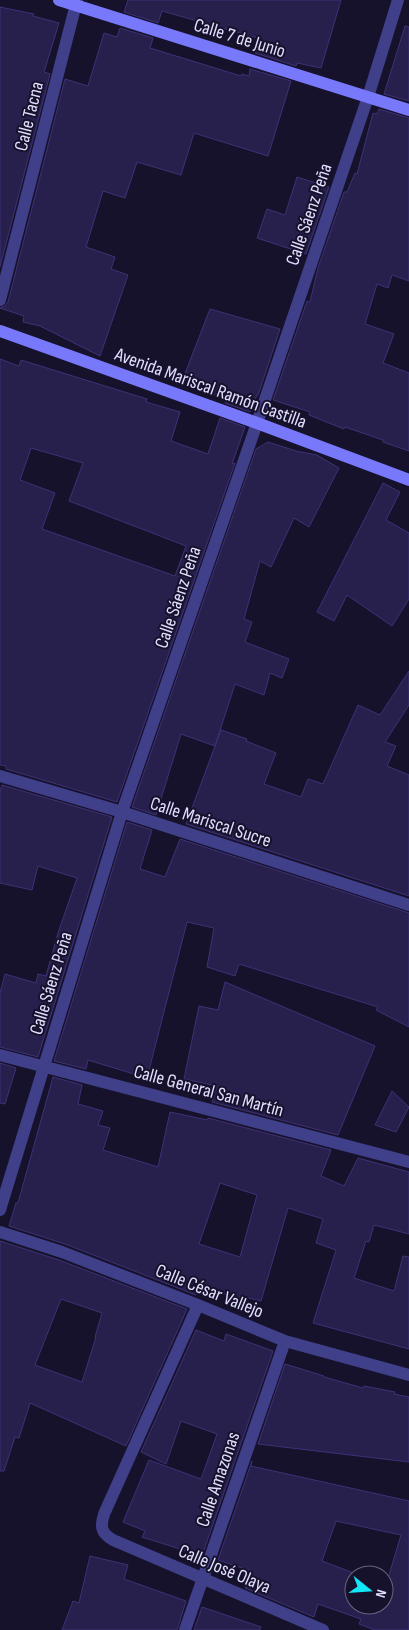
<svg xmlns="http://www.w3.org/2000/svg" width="409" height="1630" font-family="'Sofia Sans Condensed',sans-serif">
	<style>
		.building { fill: #271f4c; stroke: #3e3277; fill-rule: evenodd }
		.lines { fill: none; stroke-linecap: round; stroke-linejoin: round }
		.street { stroke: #403f89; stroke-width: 12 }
		.secondary { stroke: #7878fb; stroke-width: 12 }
		.labels { text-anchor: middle; stroke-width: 4; stroke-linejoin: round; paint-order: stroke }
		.street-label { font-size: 19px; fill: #e1defe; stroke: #16122c }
	</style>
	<rect width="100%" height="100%" fill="#16122c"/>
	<path class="building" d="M128,0H341L321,68L297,63L296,66L255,53L258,38L162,11L158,23L124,12Z
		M0,7L34,14L33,16L59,23L44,72L50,74L0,267Z
		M405,26L409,27V101L384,94Z
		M120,28L153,38L150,48L241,76L242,74L249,76L250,69L291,81L268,156L194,133L181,175L137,162L125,198L103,191L86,247L115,257L111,269L128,275L100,356L40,326L23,322L24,316L0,308L5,306L8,302L65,79L88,86L104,33L117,37Z
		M379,109L409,118V281L392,275L388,288L377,284L365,324L394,334L383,363L409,373V451L383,442V440L345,427L344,429L309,415L310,412L273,400L307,301L310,302L318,268L344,192H347L355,173L357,174L373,113L377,114Z
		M297,177L329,187L306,254L257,238L267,209L285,215Z
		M210,309L280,329L258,395H257L250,412L225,403L227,398L197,390L200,382L184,376Z
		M0,359L19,366L21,360L147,399L146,402L180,412L171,441L208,454L220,418L245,427L232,464L235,463L117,802L6,769V766L0,765ZM31,448L83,463L69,501L186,546L175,576L42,529L55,493L20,480Z
		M268,442L296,451L317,455L339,468L309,527L294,518L271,567L260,561L244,619L252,622L245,642L289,659L282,678L270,673L264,695L235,684L215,746L181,734L156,815L132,807L256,449Z
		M383,483L400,492L386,520L409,533V599L392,626L347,595L334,621L317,612Z
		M409,671V705L385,742L396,746L387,766L409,775V896L186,824L221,730L247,739L246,741L276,753L264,784L301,797L308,779L323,784L358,705L380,715Z
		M2,785L112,817L38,1057L0,1047V993L5,974L36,983L38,974L46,976L58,933L77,878L38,866L32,890L0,883V792Z
		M127,822L152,830L140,869L165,877L180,839L409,913V1027L376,1010L378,1007L239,964L235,976L207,967L214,928L187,922L147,1078L88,1060L86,1069L54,1061Z
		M225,982L375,1046L338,1135L212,1102L217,1086L184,1079L199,1006L218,1010Z
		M0,1063L16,1068L5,1104L0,1103Z
		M53,1077L82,1085L78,1104L103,1111L98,1125L110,1128L103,1150L158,1167L170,1112L207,1120L208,1118L331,1150L321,1176L344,1186L358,1158L409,1172V1234L374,1225L369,1242L366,1241L354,1278L394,1291L403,1256L409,1257V1349L313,1323L336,1250L316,1243L323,1219L288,1208L261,1301L240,1296V1298L215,1292L214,1294L198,1289L196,1295L65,1244L9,1226L16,1203H18ZM220,1183L257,1195L240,1257L199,1244Z
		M392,1091L409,1107L396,1132L375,1125Z
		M0,1241L59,1260L187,1309L126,1446L30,1403L19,1438L15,1437L4,1471H0ZM61,1299L102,1313L95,1337H96L82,1382L35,1365Z
		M196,1330L224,1341L226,1334L273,1351L202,1556L142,1537L145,1531L123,1522L149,1460L201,1479L217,1434L181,1421L166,1464L141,1452Z
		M285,1364L324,1376V1377L363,1388L364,1386L395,1392L394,1394L409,1397V1462L258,1444Z
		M252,1461L251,1466L409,1501V1630H375L359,1624L361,1619L318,1604L314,1617L245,1588L251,1571L218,1560ZM336,1521L401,1535L386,1585L384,1584V1605H354V1575H359L322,1561Z
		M90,1556L128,1565L124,1579L186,1601L177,1630H62L73,1601L79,1603Z
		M202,1607L261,1627L260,1630H194Z"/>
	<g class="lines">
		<path class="street" d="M0,300L77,0
			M0,776L122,812L409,905
			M0,1055L409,1162
			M0,1210L122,812L257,423L368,97L398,0
			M0,1232L62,1252L198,1305L285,1341L409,1375
			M198,1305L104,1514C100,1527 101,1533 113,1540L323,1630
			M185,1630L285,1341"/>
		<path class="secondary" d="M59,0L409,110
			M0,331L257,423L409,480"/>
	</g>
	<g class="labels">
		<g class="street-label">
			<text transform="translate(240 37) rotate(17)" y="7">Calle 7 de Junio</text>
			<text transform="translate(28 116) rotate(-76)" y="7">Calle Tacna</text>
			<text transform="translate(308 214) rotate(-71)" y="7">Calle Sáenz Peña</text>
			<text transform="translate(211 387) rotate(20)" y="7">Avenida Mariscal Ramón Castilla</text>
			<text transform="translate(177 597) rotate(-71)" y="7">Calle Sáenz Peña</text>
			<text transform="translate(211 821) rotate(18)" y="7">Calle Mariscal Sucre</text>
			<text transform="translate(50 983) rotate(-73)" y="7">Calle Sáenz Peña</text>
			<text transform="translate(209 1090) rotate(15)" y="7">Calle General San Martín</text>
			<text transform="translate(210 1290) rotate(22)" y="7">Calle César Vallejo</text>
			<text transform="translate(217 1479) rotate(-71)" y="7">Calle Amazonas</text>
			<text transform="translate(225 1568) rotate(23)" y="7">Calle José Olaya</text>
		</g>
	</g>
	<g transform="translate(369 1590) rotate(107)"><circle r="24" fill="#16122c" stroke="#676480"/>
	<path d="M0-4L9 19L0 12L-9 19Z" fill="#10e7f8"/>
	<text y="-8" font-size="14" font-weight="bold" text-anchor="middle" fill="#e1defe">N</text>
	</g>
</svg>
